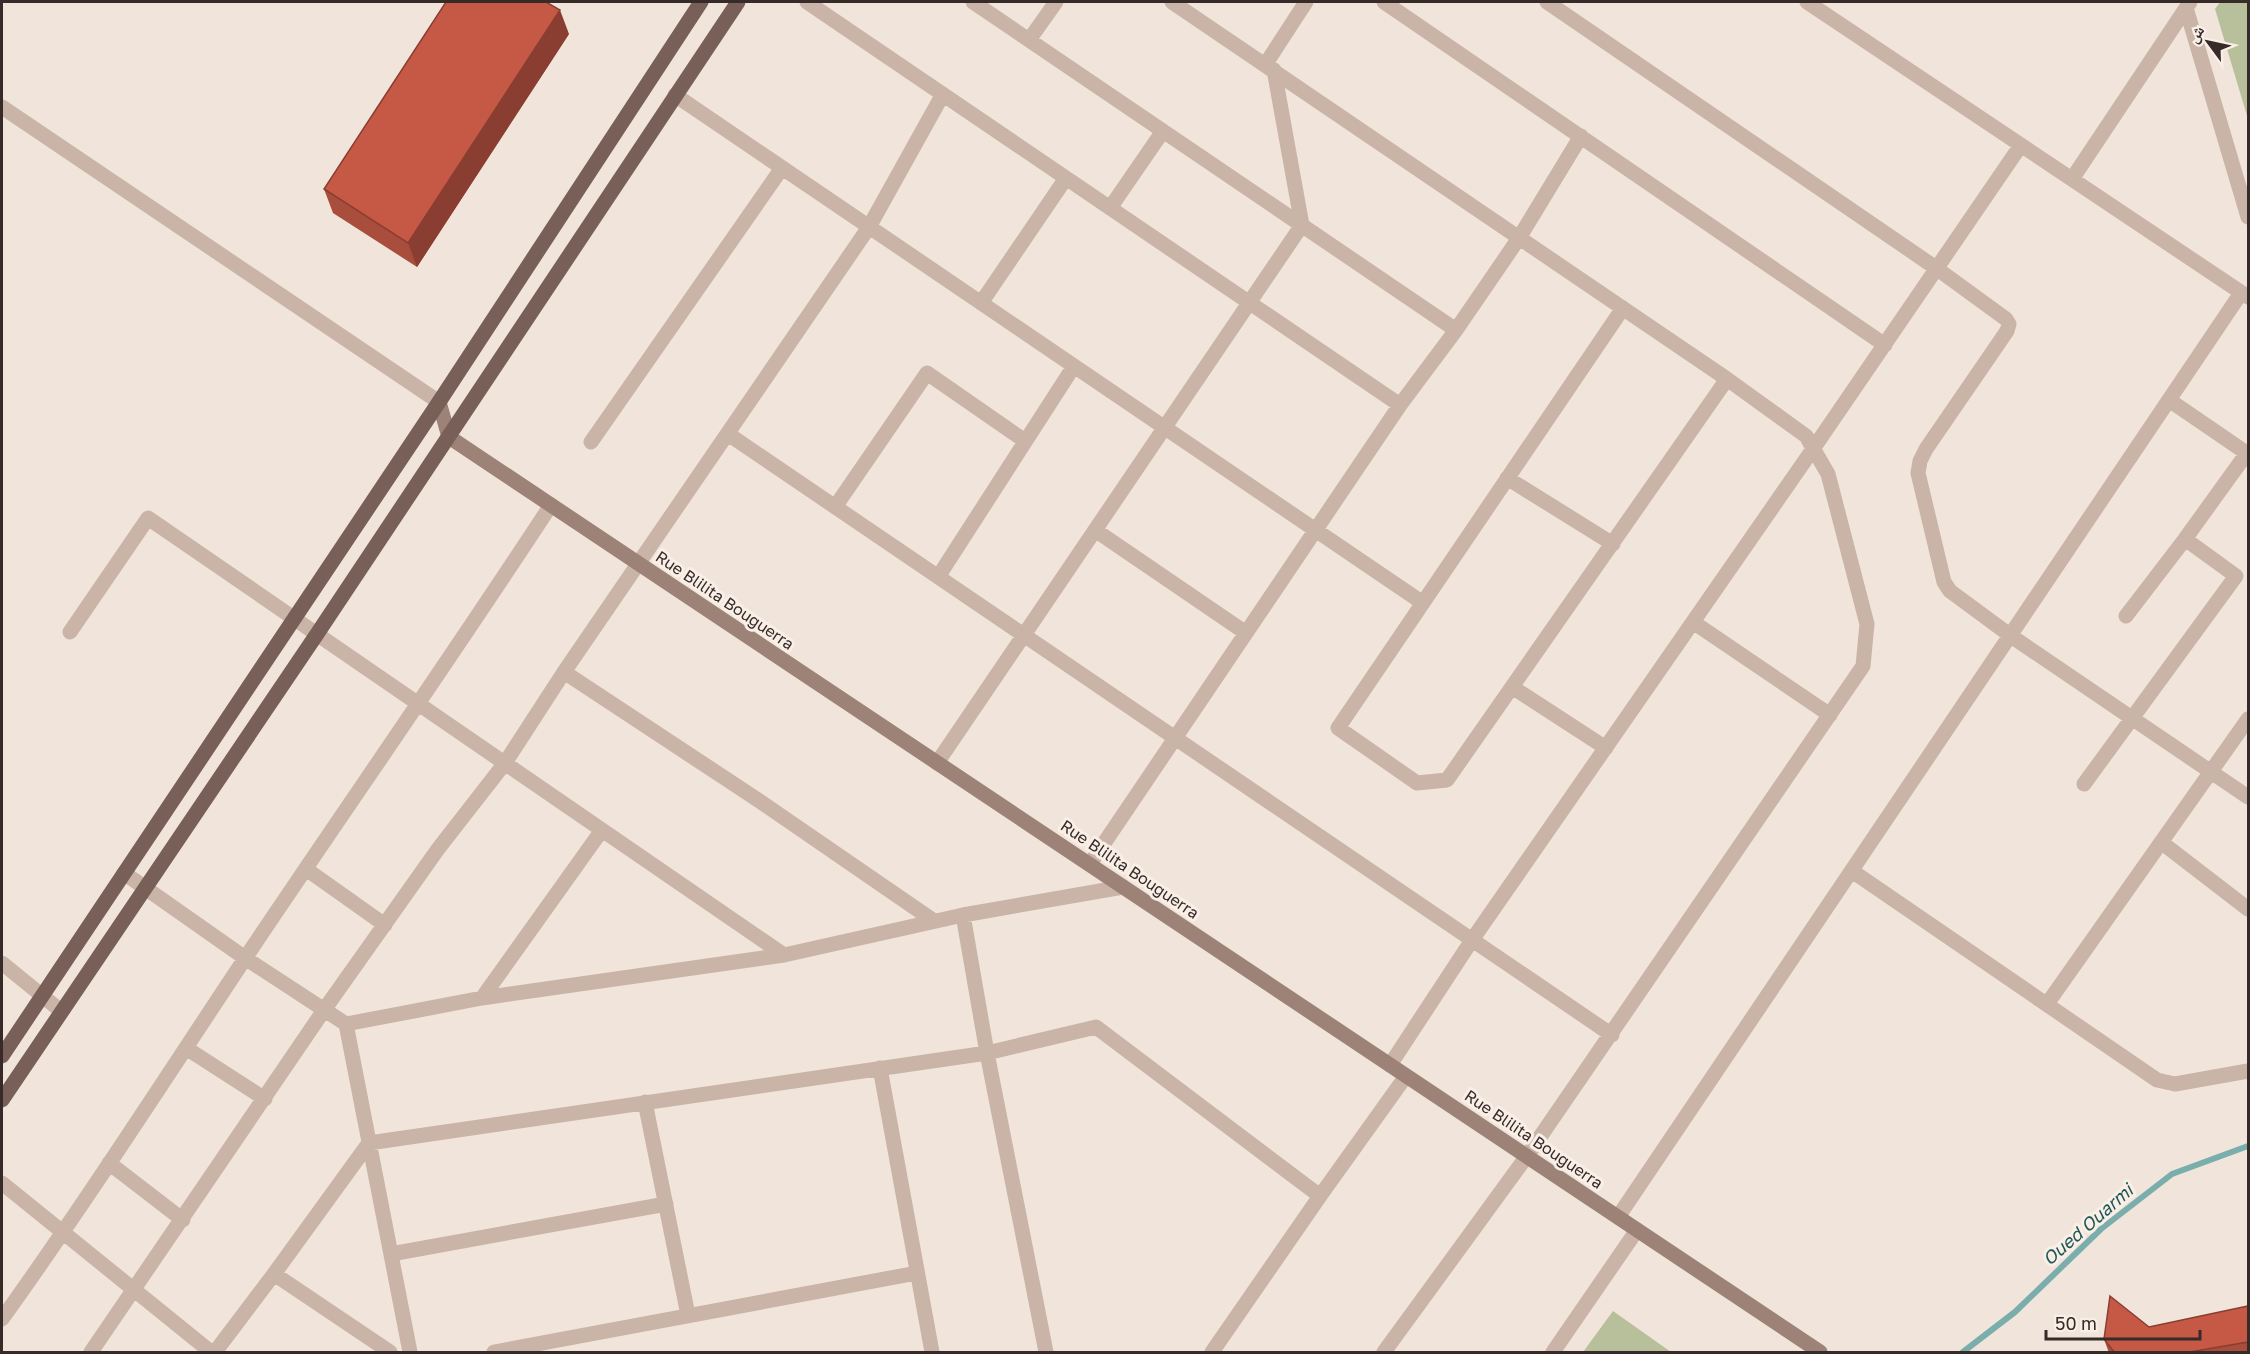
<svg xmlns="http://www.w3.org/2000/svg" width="2250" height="1354" font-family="'Golos Text','Noto Naskh Arabic',sans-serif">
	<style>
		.green { fill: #b7c09b }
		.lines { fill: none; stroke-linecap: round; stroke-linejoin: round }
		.stream { stroke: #7aaeac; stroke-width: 6 }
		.street { stroke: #c9b4a7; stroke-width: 15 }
		.secondary { stroke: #9d8278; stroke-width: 15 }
		.primary { stroke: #786059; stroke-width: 15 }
		.wall { fill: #a94d3c }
		.shaded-wall { fill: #8a3e31 }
		.building { fill: #c55946; stroke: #8a3e31; stroke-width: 1.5 }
		.labels { text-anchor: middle; stroke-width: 6; stroke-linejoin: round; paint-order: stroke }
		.street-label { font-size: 16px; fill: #362b28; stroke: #f9efe7 }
		.water-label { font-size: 18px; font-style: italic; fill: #1d5756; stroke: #f9efe7 }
	</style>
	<rect width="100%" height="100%" fill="#f1e5db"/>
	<path class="green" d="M2220,2H2248V119L2215,9Z
		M1613,1311L1671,1352H1583Z"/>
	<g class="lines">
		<path class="stream" d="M1963,1352L2015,1312L2101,1229L2172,1174L2248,1146"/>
		<path class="street" d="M807,2L1400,405
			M973,2L1456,330L1400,405L1090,864
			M1172,2L1727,379L1806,436L1828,474L1867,624L1863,666L1527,1156L1384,1352
			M1384,2L1885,345
			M1547,2L1936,268L2006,319L2009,324L2007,331L1926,449L1920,461L1918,473L1944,582L1950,591L2011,636L2248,797
			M1807,2L2248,297
			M2186,8L2248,217
			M1029,40L1056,2
			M1265,65L1306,2
			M675,95L1423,603
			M2,107L439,402
			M2072,179L2190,2
			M1110,208L1163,131
			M981,303L1066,178
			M1623,308L1338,728L1417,783L1447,780L1727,379
			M1456,330L1519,238L1581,136
			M2169,400L2248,454
			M728,434L1612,1035
			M591,442L782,168
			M1507,478L1613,544
			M835,507L927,373L1025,441
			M1095,530L1246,633
			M938,577L1074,366
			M2126,616L2185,539
			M1693,622L1830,715
			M70,632L148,518L784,955
			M564,672L758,800L934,921
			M1512,687L1606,748
			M937,763L1302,225L1274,70
			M2084,784L2236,576L2185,539L2247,453
			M2161,842L2248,909
			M306,869L385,925
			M1852,871L2157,1080L2175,1084L2248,1071
			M124,873L245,958L346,1024
			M963,915L987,1053L1046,1352
			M2,963L61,1011
			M482,998L602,830
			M2047,1004L2248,719
			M186,1048L265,1099
			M1390,1065L1472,940L1813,449L2021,145
			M880,1068L932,1352
			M645,1102L688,1315
			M109,1163L183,1220
			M2,1183L211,1352
			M1618,1217L2241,293
			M391,1254L666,1204
			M2,1319C88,1199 168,1074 250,951C350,802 453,655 551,505
			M91,1352L324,1010L438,849L505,763L564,672L869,227L943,94
			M215,1352L274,1274
			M390,1352L274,1274L369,1143L987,1053L1096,1027L1320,1196L1406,1076
			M410,1352L346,1024L482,998L784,955L963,915L1123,887
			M494,1352L917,1273
			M1212,1352L1320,1196
			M1553,1352L1637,1230"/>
		<path class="secondary" d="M439,402L449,437L1820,1352"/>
		<path class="primary" d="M2,1056L439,402L701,2
			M2,1100L317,634L738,2"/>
	</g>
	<path class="wall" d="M569,34L417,267L333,213L324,189Z
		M2248,1306V1353H2109L2104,1339L2149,1327Z"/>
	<path class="shaded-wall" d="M560,10L569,34L417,267L408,243Z"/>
	<path class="building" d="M446,2H546L560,10L408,243L324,189Z
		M2110,1296L2149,1327L2248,1306V1342L2184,1353H2115L2104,1339Z"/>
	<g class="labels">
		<g class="street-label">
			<text transform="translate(725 600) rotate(34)" y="6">Rue Blilita Bouguerra</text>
			<text transform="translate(1130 869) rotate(34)" y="6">Rue Blilita Bouguerra</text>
			<text transform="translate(1534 1139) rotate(34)" y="6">Rue Blilita Bouguerra</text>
		</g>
		<g class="water-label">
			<text transform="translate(2088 1225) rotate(-41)" y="6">Oued Ouarmi</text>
		</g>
	</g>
	<rect width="2250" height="1354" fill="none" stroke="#362b28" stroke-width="6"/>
	<g transform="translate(2208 42) rotate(303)" stroke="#f9efe7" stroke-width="4.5" paint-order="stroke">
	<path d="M0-4.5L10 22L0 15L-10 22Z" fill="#362b28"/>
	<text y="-9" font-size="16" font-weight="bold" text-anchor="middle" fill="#362b28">ش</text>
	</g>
	<path d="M2046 1330v9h154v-9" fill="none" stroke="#362b28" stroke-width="3"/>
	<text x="2055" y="1330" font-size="18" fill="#362b28" stroke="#f9efe7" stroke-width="4.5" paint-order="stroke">50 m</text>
</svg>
